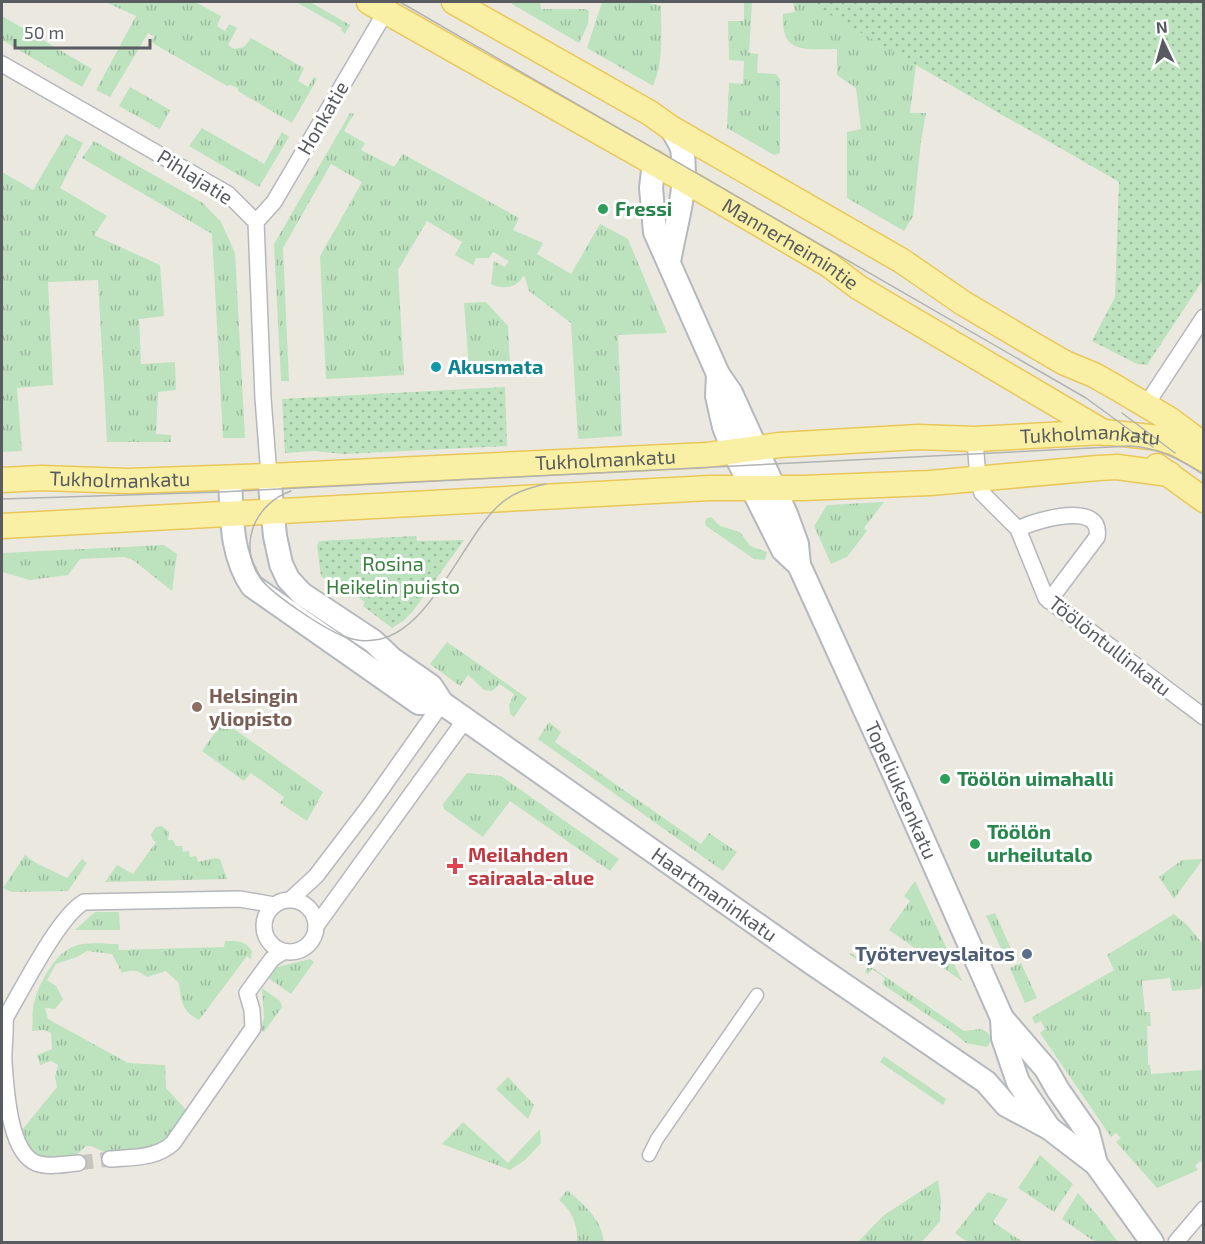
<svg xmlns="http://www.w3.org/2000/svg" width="1205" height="1244" font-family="'Exo 2',sans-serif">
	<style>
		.grass { fill: url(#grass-tufts) }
		.park { fill: url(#park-dots) }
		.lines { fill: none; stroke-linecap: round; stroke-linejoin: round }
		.minor-tunnel { stroke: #c6c6bf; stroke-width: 15; stroke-dasharray: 15 8; stroke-linecap: butt }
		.pedestrian-casing { stroke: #b5b7bc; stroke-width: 15 }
		.minor-casing { stroke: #b5b7bc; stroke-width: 18 }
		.secondary-casing { stroke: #b5b8be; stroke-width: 26 }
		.primary-casing { stroke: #e9c75a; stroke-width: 27 }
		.pedestrian { stroke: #fff; stroke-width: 12 }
		.minor { stroke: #fff; stroke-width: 15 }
		.secondary { stroke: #fff; stroke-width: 22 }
		.primary { stroke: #faf0a5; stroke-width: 24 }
		.tram { stroke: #b1b2b2; stroke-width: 1.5 }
		.leisure-dot { fill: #2e9e5b; stroke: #fff; stroke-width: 2 }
		.culture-dot { fill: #0f9aa8; stroke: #fff; stroke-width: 2 }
		.education-dot { fill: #8d6e63; stroke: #fff; stroke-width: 2 }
		.health-dot { fill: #e0444e; stroke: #fff; stroke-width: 2 }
		.service-dot { fill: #5c6f8a; stroke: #fff; stroke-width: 2 }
		.labels { text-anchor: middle; stroke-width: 6; stroke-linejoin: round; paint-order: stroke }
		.street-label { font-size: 20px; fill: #585b60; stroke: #fff }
		.leisure-label { font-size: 20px; font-weight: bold; fill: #27864d; stroke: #fff; text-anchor: start }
		.culture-label { font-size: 20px; font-weight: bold; fill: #0d838f; stroke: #fff; text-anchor: start }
		.park-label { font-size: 20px; fill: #387f3e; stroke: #fff }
		.education-label { font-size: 20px; font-weight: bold; fill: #785e54; stroke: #fff; text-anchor: start }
		.health-label { font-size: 20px; font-weight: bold; fill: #be3a42; stroke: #fff; text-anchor: start }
		.service-label { font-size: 20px; font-weight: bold; fill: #4e5e75; stroke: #fff; text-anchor: end }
	</style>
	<defs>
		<pattern id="grass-tufts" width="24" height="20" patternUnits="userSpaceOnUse" patternTransform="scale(1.5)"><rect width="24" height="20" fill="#bce2be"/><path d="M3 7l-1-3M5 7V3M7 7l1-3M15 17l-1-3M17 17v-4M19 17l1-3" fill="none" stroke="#9cba9e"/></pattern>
		<pattern id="park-dots" width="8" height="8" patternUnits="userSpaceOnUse" patternTransform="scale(1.5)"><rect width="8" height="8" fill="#bce2be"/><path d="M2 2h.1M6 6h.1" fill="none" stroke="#9cba9e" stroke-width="1.8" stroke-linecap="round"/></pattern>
	</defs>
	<rect width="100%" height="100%" fill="#ebe9df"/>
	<path class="grass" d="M105,2H195L221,16L217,26L225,31L229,24L237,28L228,45L234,49L244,47L251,38L304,68L298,81L308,87L314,77L317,79L292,123L238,91V88L230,85L227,86L151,42L154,36L148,33L110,97L96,90L136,16Z
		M296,2H310L350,25L345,34L341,30L342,28Z
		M512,2H540L541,9H585L589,11L588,24L579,43L512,4Z
		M602,2H645L661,6C661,33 664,61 653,86L587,48Z
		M744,2H752L749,53L758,54L757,73L776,74L780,79V153L774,155L727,128L729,83L743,84L744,61L729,60L728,21H744Z
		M793,2H903L1018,124L916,65L910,113H926L921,141L913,216L904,231L847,198V132L861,129L856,88L837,75V49C806,49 780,55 783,14L795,12Z
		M2,16L92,69L82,87L2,40Z
		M130,87L170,110L160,129L119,106Z
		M350,113L354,114L344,131L365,143L361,150L394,167L403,154L519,218L513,230L543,243L537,254L571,274L600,224L628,239L667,333L618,335L622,436L578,439L571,323L529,291L525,277L523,276C518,288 502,290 491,284L494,261L505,267L509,261L493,252L489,258H476L473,265L455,255L462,242L427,221L398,270L404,375L326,379L320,256L362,182L331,164L283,248L289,381H281L274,244Z
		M202,128L264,164L282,132L289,137L259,187L189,146Z
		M66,134L83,143L60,188L107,216L94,235L160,265L164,316L139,319L141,364L175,362L176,390L158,392L156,434L171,435V442H107L98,280L48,282L53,385L17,388L22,451L2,452V172L33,190Z
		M94,141L203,203L221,222L235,253L245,438H223L212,234L82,158Z
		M486,302L508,326L510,366L469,368L464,303Z
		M884,502L864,528L867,531L847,557L831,564L814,526L827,505Z
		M711,517L720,526L740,532L750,546L767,552L765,560L754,559L706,526L705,522L707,518Z
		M164,545L177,554L172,591L133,560L124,557L80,559L68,575L30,580L2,572V553Z
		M447,642L527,698L514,717L510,714L509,705L514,694L500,684L492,691L484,690L468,675L460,686L430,664Z
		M223,721L323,792L307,821L280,803L284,797L251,773L244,781L202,751Z
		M549,722L561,732L555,742L701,844L709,833L737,852L723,871L538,739Z
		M467,773L501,776L619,859L610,871L510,801L483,837L444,809L443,804Z
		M162,826L169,832L168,840H173L176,846H182L183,852L189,851L190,857L196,856L198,862L215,858L220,859L227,879L105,882L117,865L133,874L156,842L152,839L151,834L156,827Z
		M25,855L36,863L67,878L82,859L87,863L68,891L11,892L3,888Z
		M1203,859L1174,899L1159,877L1182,860Z
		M915,881L962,981L889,930L910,901L904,896Z
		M95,912H119L120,930H75Z
		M995,913L1012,951L1004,955L986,916Z
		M1174,914L1187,925L1203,944V982L1200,989L1172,991L1170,978L1142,981L1145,1012H1150L1151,1026H1147L1148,1065H1150L1151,1074L1203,1070V1163L1200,1161L1195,1166L1198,1170L1196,1171L1157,1188L1116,1142L1121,1138L1116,1133L1111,1137L1040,1033L1045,1029L1041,1021L1035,1024L1032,1017L1114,970L1107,955Z
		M225,941C237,941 245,940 252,951L251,959L247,956L199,1020C182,1011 181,1002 179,983L166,971L147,977C138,970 133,969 122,973L112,954L87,951L77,957L56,964L47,980L56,986L63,999L55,1009L45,1008L48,1019L128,1063L165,1065L166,1088L187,1111L167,1139L153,1148L107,1153L91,1146H86L75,1156C50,1158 26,1163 22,1130L57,1087L55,1077L58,1065L51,1061L40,1065L37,1055L52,1049L51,1033L44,1030L32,1031C33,1024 32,1015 33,1008C36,988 53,956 72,947C85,941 104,944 118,944L119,950L224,947Z
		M851,953L964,1031L981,1029L988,1033L992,1040L987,1047L966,1043L950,1030L882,984L885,978L872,969L868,974L865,972L868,967L850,955Z
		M310,959L314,962L291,994L267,977L277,967Z
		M1021,963L1037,998L1025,1003L1010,968Z
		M262,988L280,1001L282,1007L264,1032L260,1029L264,1018Z
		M884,1056L946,1099L943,1105L880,1062Z
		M508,1077L534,1105L528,1119L496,1089Z
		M463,1122L508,1163L540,1129L541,1143L525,1160L510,1170L442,1144Z
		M1040,1155L1073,1184L1054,1212L1018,1188Z
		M938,1180L941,1200L940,1221L922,1242H858L884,1215Z
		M567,1190C584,1205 601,1218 604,1242H577C578,1225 572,1211 559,1200Z
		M988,1192L1008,1199L993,1222L1023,1242H967L955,1233Z
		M1078,1193L1103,1222L1118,1242H1095L1062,1219Z"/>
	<path class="park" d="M808,2H1203V280L1147,365L1137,364L1092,341L1115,297L1119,182Z
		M505,387L507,446L343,454L314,451L285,453L282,399Z
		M414,536H416L417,541L464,540L413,611L403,621L392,628L363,606L365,602L354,594L350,598L321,576L317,546L319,541Z"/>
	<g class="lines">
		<path class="minor-tunnel" d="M78,1163L110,1159"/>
		<g class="pedestrian-casing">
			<path id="pedestrian" d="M649,1155L657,1139L757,995"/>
		</g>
		<g class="minor-casing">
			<path id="minor" d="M2,64L228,194L256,222L263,398L269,476
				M256,222L274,202L386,11
				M1146,405L1204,317
				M975,439L978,480L982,493L1018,529L1046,598L1204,717
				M1018,529C1036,520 1103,500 1097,537L1049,601
				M291,899L316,876L370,805L442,703
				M264 926a26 26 0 1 1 52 0a26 26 0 1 1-52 0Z
				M316,926L465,720
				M110,1159C132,1157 156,1159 173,1143L253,1028L252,1010L247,993L272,959L283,952
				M78,1163C65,1164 49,1168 36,1163C9,1152 6,1089 4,1063C3,1049 6,1035 5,1021L7,1015C23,988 59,916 84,902L240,899L274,905
				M1176,1242L1204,1209"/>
		</g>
		<g class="secondary-casing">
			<g id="secondary">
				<path id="s1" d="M654,162L651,188L655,232L718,374L731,393L786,514L797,544L799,565L895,776L1002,1018L1046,1069L1058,1090L1088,1133L1096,1164"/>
				<path d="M669,262C675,225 689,187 682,149C680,142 675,135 671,128"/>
				<path d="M718,374L717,396L724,427L734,452L783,550L799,565"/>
				<path id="s2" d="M269,476L275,536L281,564L288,579L302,594L373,641L392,659L431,686L442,703L809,961L986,1082L1006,1105L1049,1128"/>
				<path d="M230,478C232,515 230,554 252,586L419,703H442"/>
				<path d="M1002,1018L1003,1038L1018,1082L1049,1128L1096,1164L1152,1242"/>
			</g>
		</g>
		<g class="primary-casing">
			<g id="primary">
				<path id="s3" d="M369,2L684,180L829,265L858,287L888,305L1105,433"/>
				<path d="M454,2L650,113L671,128L902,261L963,303L1039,348L1065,363L1094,375L1117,388L1169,419L1204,445"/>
				<path d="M1157,466L1204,500"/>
				<path id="s4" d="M2,480L41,478L128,481L269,476L707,455L779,445L848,441L918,437L975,439L1104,432L1160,438L1176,443L1204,459"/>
				<path d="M2,526L710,488H803L930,483L1098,468L1117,467L1169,474"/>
			</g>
		</g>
		<use href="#pedestrian" class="pedestrian"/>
		<use href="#minor" class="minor"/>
		<use href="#secondary" class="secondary"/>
		<use href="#primary" class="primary"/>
		<path class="tram" d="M400,2L1086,398L1153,447
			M1122,413L1175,453
			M291,491C254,504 237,546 261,579C273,595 323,628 343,636C353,640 363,642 374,640C428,635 461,542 497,507C511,493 528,488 546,484
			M2,499L220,492L1130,446C1159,448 1180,459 1204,475"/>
	</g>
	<g class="leisure-dot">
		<circle cx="603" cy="209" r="6"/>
		<circle cx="945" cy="779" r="6"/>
		<circle cx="975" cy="844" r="6"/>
	</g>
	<circle class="culture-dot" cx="436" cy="367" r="6"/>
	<circle class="education-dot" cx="197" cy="707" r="6"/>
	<path class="health-dot" d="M452 857h6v6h6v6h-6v6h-6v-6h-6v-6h6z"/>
	<circle class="service-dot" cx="1027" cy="954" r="6"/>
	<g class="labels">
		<g class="street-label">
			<text transform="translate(323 118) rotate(-60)" y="7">Honkatie</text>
			<text transform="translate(195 177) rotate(32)" y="7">Pihlajatie</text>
			<text dy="7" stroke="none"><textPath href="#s3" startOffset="486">Mannerheimintie</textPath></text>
			<text dy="7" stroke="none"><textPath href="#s4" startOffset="1090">Tukholmankatu</textPath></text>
			<text dy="7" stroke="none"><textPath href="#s4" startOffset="604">Tukholmankatu</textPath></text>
			<text dy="7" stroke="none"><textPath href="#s4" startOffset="118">Tukholmankatu</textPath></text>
			<text transform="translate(1110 646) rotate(38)" y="7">Töölöntullinkatu</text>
			<text dy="7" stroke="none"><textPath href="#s1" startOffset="682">Topeliuksenkatu</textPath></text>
			<text dy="7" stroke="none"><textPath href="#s2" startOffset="638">Haartmaninkatu</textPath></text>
		</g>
		<g class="leisure-label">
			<text x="615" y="216">Fressi</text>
			<text x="957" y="786">Töölön uimahalli</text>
			<text x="987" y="839">Töölön<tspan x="987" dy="23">urheilutalo</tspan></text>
		</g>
		<g class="culture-label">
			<text x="448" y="374">Akusmata</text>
		</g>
		<g class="park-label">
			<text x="393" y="571">Rosina<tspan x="393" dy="23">Heikelin puisto</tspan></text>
		</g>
		<g class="education-label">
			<text x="209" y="703">Helsingin<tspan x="209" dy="23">yliopisto</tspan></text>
		</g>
		<g class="health-label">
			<text x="468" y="862">Meilahden<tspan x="468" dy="23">sairaala-alue</tspan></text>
		</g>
		<g class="service-label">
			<text x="1015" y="961">Työterveyslaitos</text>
		</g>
	</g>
	<rect width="1205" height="1244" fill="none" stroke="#585b60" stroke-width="6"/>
	<g transform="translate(1163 42) rotate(355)" stroke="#ffffff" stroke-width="4.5" paint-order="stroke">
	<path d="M0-4.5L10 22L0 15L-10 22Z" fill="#585b60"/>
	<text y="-9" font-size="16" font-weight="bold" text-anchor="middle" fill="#585b60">N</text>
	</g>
	<path d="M15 39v9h135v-9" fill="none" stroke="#585b60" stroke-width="3"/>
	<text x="24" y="39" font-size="18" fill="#585b60" stroke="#ffffff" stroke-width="4.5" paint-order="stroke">50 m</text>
</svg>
